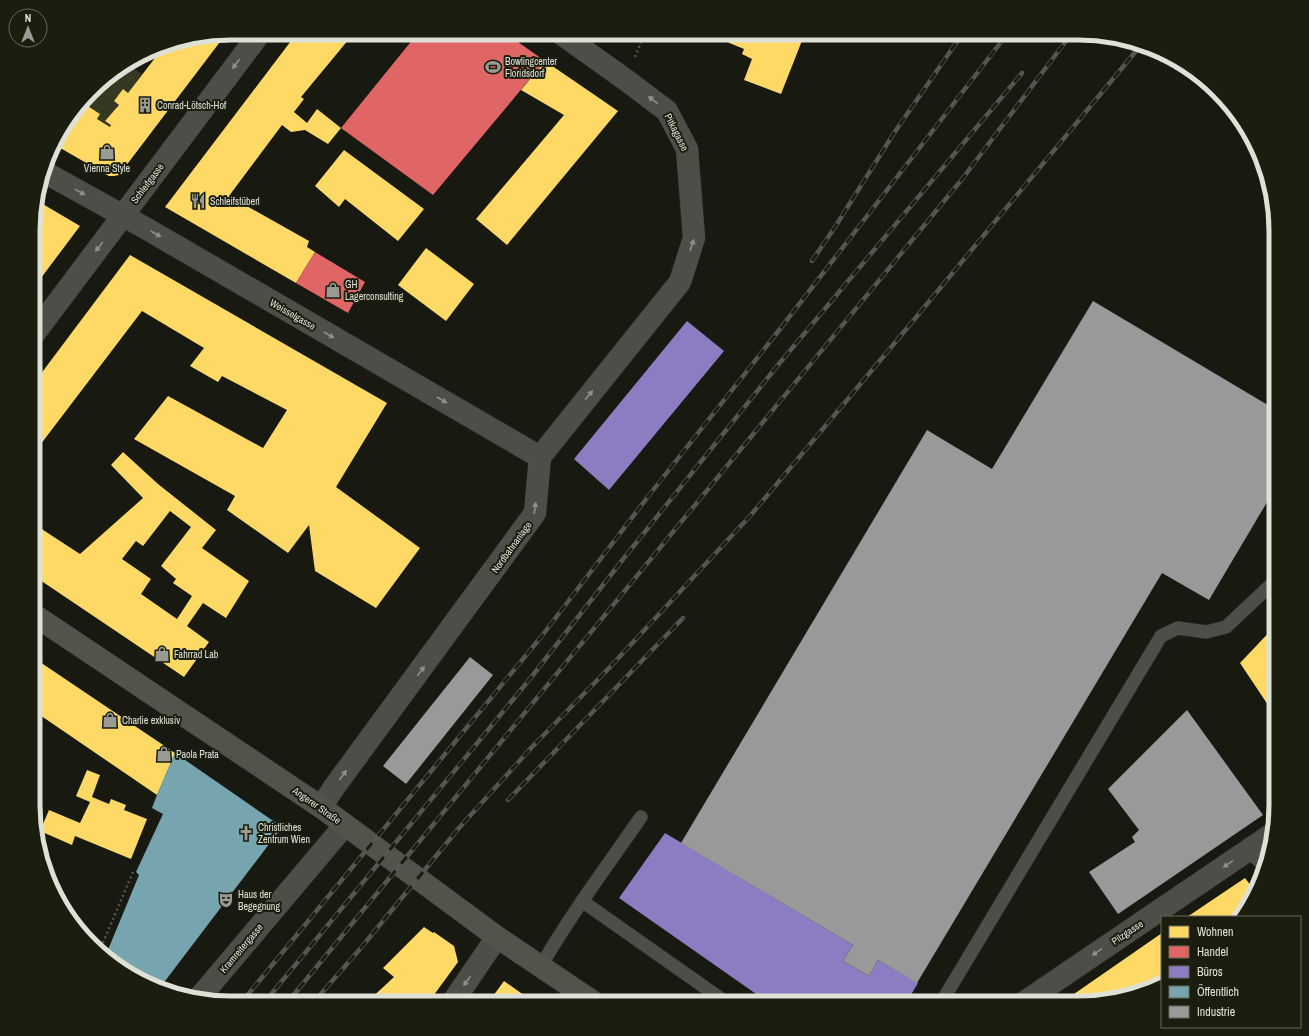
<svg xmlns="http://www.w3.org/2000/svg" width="1309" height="1036" font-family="'Archivo Narrow',sans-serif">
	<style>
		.green { fill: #353921 }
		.homes { fill: #ffd966; fill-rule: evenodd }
		.shops { fill: #e06666 }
		.offices { fill: #8e7cc3 }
		.public { fill: #76a5af }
		.industry { fill: #999 }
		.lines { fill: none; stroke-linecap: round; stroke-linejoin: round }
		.lane-casing { stroke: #34342f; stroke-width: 14 }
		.street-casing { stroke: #34342f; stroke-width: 23 }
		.secondary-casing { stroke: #34342f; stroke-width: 23 }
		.path { stroke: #545650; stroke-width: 2.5; stroke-dasharray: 2 3; stroke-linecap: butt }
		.lane { stroke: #4d4e48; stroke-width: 13 }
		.street { stroke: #4d4e48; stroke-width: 22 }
		.secondary { stroke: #52544b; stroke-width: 22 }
		.rail-casing { stroke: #545650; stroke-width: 4.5 }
		.rail { stroke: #1b1d0e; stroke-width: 3; stroke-dasharray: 9; stroke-linecap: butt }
		.oneway { fill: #8f9088 }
		.labels { text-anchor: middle; stroke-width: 4; stroke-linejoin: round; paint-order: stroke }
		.poi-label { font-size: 10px; fill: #dfe1d7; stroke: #1b1d0e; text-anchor: start }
		.street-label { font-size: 10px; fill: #dfe1d7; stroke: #1b1d0e }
		.rim { fill: none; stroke: #dfe1d7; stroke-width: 5 }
	</style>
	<rect width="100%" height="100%" fill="#181a12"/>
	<path class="green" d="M129,65L142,74L128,93L123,89L114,101L119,105L105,121L111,125L110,127L97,119L100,114L86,106L83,110L79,108L101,82Z"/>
	<path class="homes" d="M297,33H354L301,97L304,99L294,112L307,123L317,109L341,128L328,144L305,130L291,132L282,125L229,196L309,241L307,247L315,252L296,283L165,207Z
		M705,33H805L781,94L744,80L752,59L742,54L744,49Z
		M226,34L119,175L114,176H109L55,145L59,132L79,108L83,110L86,105L100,114L97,119L110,127L111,125L105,121L119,105L114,101L123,89L128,93L165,45L167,44Z
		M545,61L618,111L507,245L476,219L564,115L521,90Z
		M344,150L424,209L398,241L345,199L339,207L315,186Z
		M36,200L80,226L35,286V205Z
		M426,248L474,284L446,321L398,285Z
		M130,255L387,403L336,487L420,548L376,608L315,571L309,525L288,553L227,510L235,496L134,439L168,396L263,448L287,410L222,376L218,382L190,366L204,348L142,311L34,453V383Z
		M123,452L158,484L216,530L202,548L249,581L226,618L203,603L187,626L209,642L184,677L34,576V524L80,554L143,498L111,465ZM170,511L191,527L161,566L176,579L173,583L192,596L177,619L141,594L151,579L122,559L136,541L143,546Z
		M1276,625V717L1240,663Z
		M34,658L175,753L157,795L34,711Z
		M87,770L100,775L92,797L109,804L111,799L126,805L124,810L147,819L131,859L75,836L72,845L40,831L49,810L80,823L90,802L76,796Z
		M1245,878L1255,891L1238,917H1187Z
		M424,927L433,933L434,932L454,946L458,962L428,1003H366L394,977L383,968Z
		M1162,933V983L1154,988L1078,1003H1061Z
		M504,981L535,1003H488Z"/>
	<path class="shops" d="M418,33H505L545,61L433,195L341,128Z
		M315,252L365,282L348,313L296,283Z"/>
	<path class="offices" d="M687,321L724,351L609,490L574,459Z
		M665,833L853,945L843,961L869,976L878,960L918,983L906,1003H769L619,898Z"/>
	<path class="public" d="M175,753L282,827L159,989L155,988L105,957L139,875L136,872L163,814L152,808L157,795Z"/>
	<path class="industry" d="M1093,301L1276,410V487L1209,600L1162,573L917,983L878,960L869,976L843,961L853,945L681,843L927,430L992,469Z
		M470,657L493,675L406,784L383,766Z
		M1187,710L1263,815L1118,914L1089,872L1135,842L1132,837L1139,830L1108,789Z"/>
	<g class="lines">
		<g class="lane-casing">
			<path id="lane" d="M582,901L727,1003
				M541,966C571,914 607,866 641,817
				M941,1003L1161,636L1178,628L1206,632L1226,627L1276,580"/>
		</g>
		<g class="street-casing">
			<path id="street" d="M46,173L147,229L540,457
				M34,334L260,33
				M321,807L335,786L535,513L540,457L680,282L694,238L687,149L667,111L626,80L560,33
				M1251,848L1266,861
				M199,998L345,825
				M452,1003L497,937
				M1023,1003L1272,834"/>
		</g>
		<g class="secondary-casing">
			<path id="secondary" d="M34,615L321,807L497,937L595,1003"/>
		</g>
		<path class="path" d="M635,57L645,33
			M99,952L133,872"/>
		<use href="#lane" class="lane"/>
		<use href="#street" class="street"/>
		<use href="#secondary" class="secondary"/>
		<g class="rail-casing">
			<path id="rail" d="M812,261L835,227L894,133L963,33
				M508,800L683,618
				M241,1003L541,637L650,494L780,329L1008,33
				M264,1003L529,680L624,558L778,365L1022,73
				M287,1003L963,178L1072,33
				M313,1003L360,949L459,828L532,747L611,666L750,516L903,333L1141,45"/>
		</g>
		<use href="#rail" class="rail"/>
	</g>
	<defs><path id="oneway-solid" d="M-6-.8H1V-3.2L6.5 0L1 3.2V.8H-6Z"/></defs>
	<g class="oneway">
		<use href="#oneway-solid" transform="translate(236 64) rotate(127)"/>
		<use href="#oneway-solid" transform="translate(653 100) rotate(-142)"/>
		<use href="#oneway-solid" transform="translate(80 192) rotate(29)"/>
		<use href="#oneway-solid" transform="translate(156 234) rotate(30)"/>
		<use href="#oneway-solid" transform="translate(692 245) rotate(-72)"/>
		<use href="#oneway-solid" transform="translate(99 247) rotate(127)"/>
		<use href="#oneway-solid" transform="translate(329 335) rotate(30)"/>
		<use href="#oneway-solid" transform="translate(589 395) rotate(-51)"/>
		<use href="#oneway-solid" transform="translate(442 400) rotate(30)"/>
		<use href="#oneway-solid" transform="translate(535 508) rotate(-82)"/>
		<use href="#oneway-solid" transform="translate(421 671) rotate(-53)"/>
		<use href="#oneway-solid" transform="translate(343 775) rotate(-53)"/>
		<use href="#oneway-solid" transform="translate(1228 864) rotate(146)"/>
		<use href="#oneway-solid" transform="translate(1097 952) rotate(146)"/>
		<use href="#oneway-solid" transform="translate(467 981) rotate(126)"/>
	</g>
	<defs>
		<g id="stadium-bare" transform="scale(1.2)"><path d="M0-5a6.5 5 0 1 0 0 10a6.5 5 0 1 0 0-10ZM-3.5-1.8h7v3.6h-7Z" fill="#999b92" stroke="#1b1d0e" stroke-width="2.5" paint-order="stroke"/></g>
		<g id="building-bare" transform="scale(1.2)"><path d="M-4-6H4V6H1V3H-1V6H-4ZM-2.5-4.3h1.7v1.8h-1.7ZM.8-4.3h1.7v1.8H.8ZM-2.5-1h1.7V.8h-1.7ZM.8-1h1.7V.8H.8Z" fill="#999b92" stroke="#1b1d0e" stroke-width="2.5" paint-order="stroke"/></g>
		<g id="shop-bare" transform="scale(1.2)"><path d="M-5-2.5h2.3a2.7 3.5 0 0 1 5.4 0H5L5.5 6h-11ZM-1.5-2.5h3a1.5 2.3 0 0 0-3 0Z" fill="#999b92" stroke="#1b1d0e" stroke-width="2.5" paint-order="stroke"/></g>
		<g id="restaurant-bare" transform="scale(1.2)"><path d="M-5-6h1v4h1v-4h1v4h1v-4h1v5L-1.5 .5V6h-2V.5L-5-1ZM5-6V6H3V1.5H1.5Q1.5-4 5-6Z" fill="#999b92" stroke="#1b1d0e" stroke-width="2.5" paint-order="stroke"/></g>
		<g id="church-bare" transform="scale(1.2)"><path d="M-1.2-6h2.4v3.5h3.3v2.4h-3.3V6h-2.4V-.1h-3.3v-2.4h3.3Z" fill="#999b92" stroke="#1b1d0e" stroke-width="2.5" paint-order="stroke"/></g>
		<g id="theatre-bare" transform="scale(1.2)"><path d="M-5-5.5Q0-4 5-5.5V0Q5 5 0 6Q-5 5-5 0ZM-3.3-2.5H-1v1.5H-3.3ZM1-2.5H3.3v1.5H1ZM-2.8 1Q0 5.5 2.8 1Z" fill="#999b92" stroke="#1b1d0e" stroke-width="2.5" paint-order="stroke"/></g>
	</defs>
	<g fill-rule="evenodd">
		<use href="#stadium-bare" x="493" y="67"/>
		<use href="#building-bare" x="145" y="105"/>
		<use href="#shop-bare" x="107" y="152"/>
		<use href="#restaurant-bare" x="198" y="201"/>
		<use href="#shop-bare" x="333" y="290"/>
		<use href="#shop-bare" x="162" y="654"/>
		<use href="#shop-bare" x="110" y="720"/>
		<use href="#shop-bare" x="164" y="754"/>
		<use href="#church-bare" x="246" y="833"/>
		<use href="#theatre-bare" x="226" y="900"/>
	</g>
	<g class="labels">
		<g class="poi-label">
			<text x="505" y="65">Bowlingcenter<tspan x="505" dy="12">Floridsdorf</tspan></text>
			<text x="157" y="109">Conrad-Lötsch-Hof</text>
			<text x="107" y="172" text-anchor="middle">Vienna Style</text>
			<text x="210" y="205">Schleifstüberl</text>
			<text x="345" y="288">GH<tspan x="345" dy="12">Lagerconsulting</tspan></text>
			<text x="174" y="658">Fahrrad Lab</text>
			<text x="122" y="724">Charlie exklusiv</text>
			<text x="176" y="758">Paola Prata</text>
			<text x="258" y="831">Christliches<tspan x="258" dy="12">Zentrum Wien</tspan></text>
			<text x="238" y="898">Haus der<tspan x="238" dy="12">Begegnung</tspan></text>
		</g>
		<g class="street-label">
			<text transform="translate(677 132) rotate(63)" y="4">Pitkagasse</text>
			<text transform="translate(147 183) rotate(-53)" y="4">Schleifgasse</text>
			<text transform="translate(293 314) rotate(30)" y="4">Weisselgasse</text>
			<text transform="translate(511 547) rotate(-54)" y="4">Nordbahnanlage</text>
			<text transform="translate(317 805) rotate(35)" y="4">Angerer Straße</text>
			<text transform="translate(1127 932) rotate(-34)" y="4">Pilzgasse</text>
			<text transform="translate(241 948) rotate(-50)" y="4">Kramreitergasse</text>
		</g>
	</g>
	<path d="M0 0H1309V1036H0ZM231 40H1078A191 191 0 0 1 1269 231V805A191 191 0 0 1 1078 996H231A191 191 0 0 1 40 805V231A191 191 0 0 1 231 40Z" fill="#1b1d0e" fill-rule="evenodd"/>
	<path class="rim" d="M231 40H1078A191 191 0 0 1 1269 231V805A191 191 0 0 1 1078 996H231A191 191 0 0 1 40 805V231A191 191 0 0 1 231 40Z"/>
	<rect x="1161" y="916" width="140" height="112" fill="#1b1d0e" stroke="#696b5e"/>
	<rect x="1169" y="926" width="20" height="12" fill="#ffd966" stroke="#696b5e"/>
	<text x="1197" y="936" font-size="12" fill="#dfe1d7">Wohnen</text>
	<rect x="1169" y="946" width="20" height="12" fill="#e06666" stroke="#696b5e"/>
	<text x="1197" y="956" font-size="12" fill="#dfe1d7">Handel</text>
	<rect x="1169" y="966" width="20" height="12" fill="#8e7cc3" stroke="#696b5e"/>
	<text x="1197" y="976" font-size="12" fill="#dfe1d7">Büros</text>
	<rect x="1169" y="986" width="20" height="12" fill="#76a5af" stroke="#696b5e"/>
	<text x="1197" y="996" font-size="12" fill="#dfe1d7">Öffentlich</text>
	<rect x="1169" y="1006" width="20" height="12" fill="#999999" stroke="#696b5e"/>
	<text x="1197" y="1016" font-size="12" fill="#dfe1d7">Industrie</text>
	<g transform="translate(28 28)"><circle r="19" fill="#1b1d0e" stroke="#696b5e"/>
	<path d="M0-3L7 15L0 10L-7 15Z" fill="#999b92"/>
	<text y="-6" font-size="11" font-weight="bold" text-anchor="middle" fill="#dfe1d7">N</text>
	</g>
</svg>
